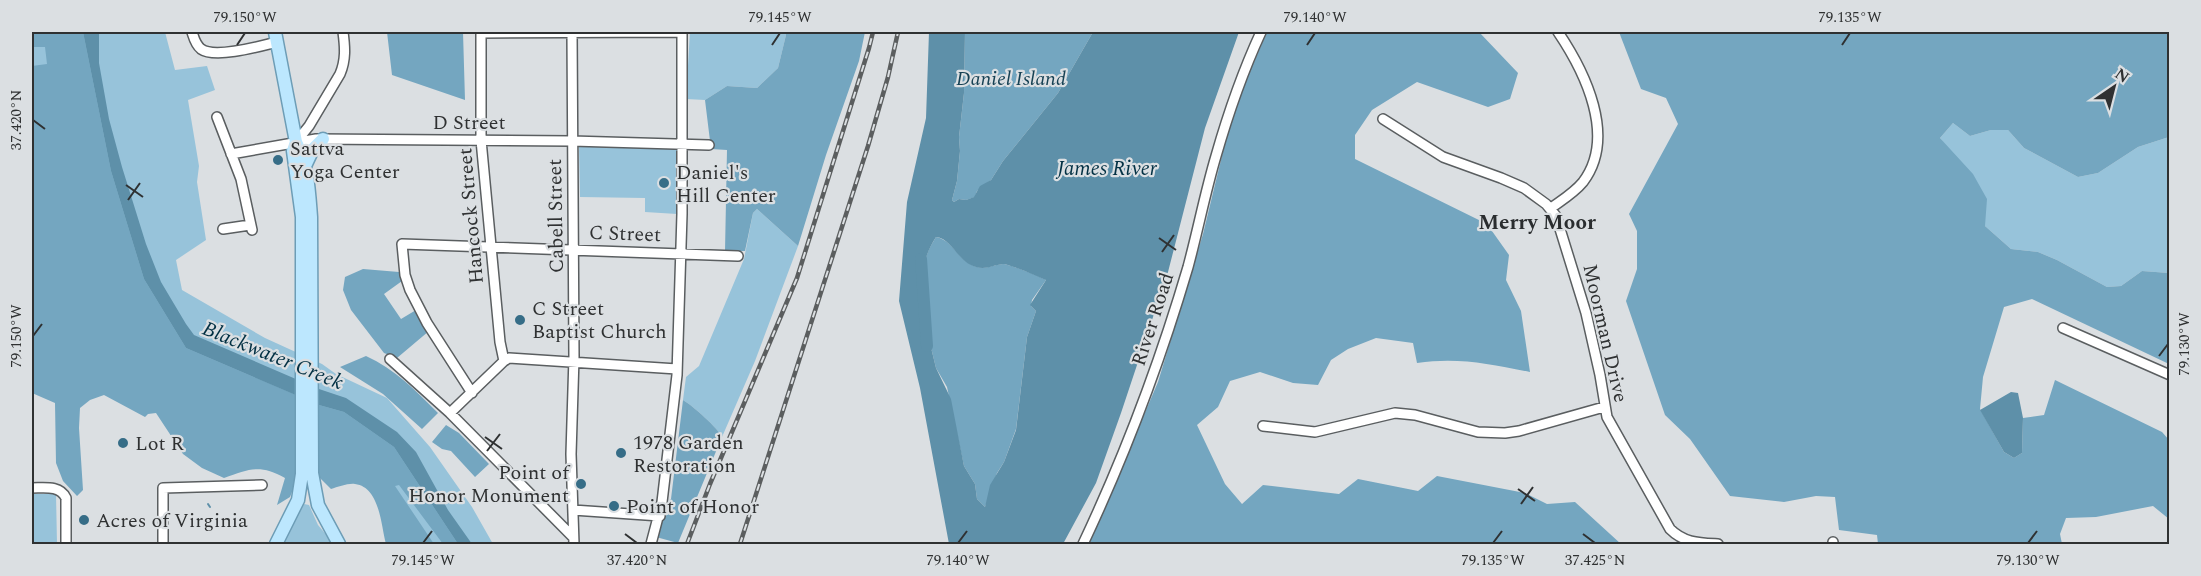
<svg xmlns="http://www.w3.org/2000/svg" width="2201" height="576" font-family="Spectral,serif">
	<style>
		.green { fill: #97c3da }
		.forest { fill: #74a6c0 }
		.water { fill: #5e90a9; fill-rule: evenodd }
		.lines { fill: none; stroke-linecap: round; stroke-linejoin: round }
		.stream { stroke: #5e90a9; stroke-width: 2 }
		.river { stroke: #5e90a9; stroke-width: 12 }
		.minor-casing { stroke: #5a5e60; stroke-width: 12 }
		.major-casing { stroke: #6d9db6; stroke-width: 15 }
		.minor { stroke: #fff; stroke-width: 9 }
		.major { stroke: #bce7fe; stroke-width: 12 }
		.rail-casing { stroke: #5b5e5f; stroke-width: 4.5 }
		.rail { stroke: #dbdfe2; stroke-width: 2; stroke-dasharray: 7; stroke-linecap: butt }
		.ticks { fill: none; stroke: #2f3132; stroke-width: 2 }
		.poi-dot { fill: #366d87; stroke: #dbdfe2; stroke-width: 2 }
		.labels { text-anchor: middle; stroke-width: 4.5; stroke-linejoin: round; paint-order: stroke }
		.park-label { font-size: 20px; font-style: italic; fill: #164154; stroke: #dbdfe2 }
		.street-label { font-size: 20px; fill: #2f3132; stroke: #dbdfe2 }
		.poi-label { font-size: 20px; fill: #2f3132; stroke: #dbdfe2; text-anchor: start }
		.water-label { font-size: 21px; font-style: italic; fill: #033144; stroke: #dbdfe2 }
		.neighbourhood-label { font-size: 21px; font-weight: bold; fill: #2a2d2f; stroke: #dbdfe2 }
		.neatline { fill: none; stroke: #2f3132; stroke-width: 2 }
		.ticks-label { font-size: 15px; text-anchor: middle; fill: #2f3132 }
	</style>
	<rect width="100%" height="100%" fill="#dbdfe2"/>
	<path class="green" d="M32,32H165L175,70L207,66L215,90L188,100L199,166L197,182L206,240L176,260L182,290L265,338L322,364L336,374L387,398L430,447L472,507L493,544H392L390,515L364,482L336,472L291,463L89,336L32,73Z
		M690,32H785L786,35L778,68L757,88L727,86L705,100L686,99Z
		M1953,123L1970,136L1991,130H2008L2024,148L2078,177L2098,173L2138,147L2169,137V273L2142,271L2121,286L2107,287L2057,260L2038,252L2011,249L1985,226L1950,151L1940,138Z
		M579,145L678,148L677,214L645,212V198L580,197Z
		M757,209L798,246L755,361L722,437C719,429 692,405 683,400L686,377L699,366L744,259L753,213Z
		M32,494H56L57,544H32Z
		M304,504L309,505L318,525L334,544H280Z"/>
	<path class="forest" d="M32,32H83L111,171L144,279L186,348L296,395V482L290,497L277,505L285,478C260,464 249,469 224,478L202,468L183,454L156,413L148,414L145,417L104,395L90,400L80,408L79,428L83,490L77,496L63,481L56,463L55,403L32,393V66L47,64L45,47H32Z
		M387,32H463L465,100L392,75Z
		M785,32H865L859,61L826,155L798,246L757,209L753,213L745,251H725L727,150L711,149L705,100L727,86L757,88L778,68L786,35Z
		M965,32H1093L1058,93L1003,161L991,180L977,191L975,197L966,200L959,199L954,202L952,200L957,181L960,151L959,137L964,93Z
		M1267,32H1479L1518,73L1510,99L1488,107L1417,82L1372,110L1355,135V159L1487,224L1509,255L1506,280L1521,311L1530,372C1490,364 1458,357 1417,363L1413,343L1376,338L1348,349L1331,360L1318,385L1293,383L1260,372L1230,381L1218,407L1197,425L1225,484L1242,504L1263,485L1339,494L1358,479L1418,491L1437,476L1525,493L1547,504L1575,502L1621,544H1089L1158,382L1203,234L1229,127L1245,83Z
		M1619,32H2169V137L2138,147L2098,173L2078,177L2024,148L2008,130H1991L1970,136L1953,123L1940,138L1973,174L1987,199L1985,226L2011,249L2038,252L2057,260L2107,287L2121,286L2142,271L2169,273V364L2032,299L2004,307L1983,377L1980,409L2004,452L2014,458L2022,453L2023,418L2044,415L2055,380L2162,432L2169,440V519L2153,506L2096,517L2066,518L2060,534L2062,544H1878L1877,535L1839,530L1835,497L1816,496L1784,502L1730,496L1690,439L1665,415L1626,301L1637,269V231L1629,214L1678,124L1666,98L1641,89Z
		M936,237C952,240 957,258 972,265C983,271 992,265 1003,264C1009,264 1041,277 1046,280L1032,300L1031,306L1036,311L1027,337L1016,429L1004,462L997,473L985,507L977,499L975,484L964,466L947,387L936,368L924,319C916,307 920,300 923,287C924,283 922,278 923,273C924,259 929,248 936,237Z
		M363,269L399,272L402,281L384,294L401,319L416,310L429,331L397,358L384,353L351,310L343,290L345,277Z
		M366,356C395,369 415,390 438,413L422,429L383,394L340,367Z
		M683,400C692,405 719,429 722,437L678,543L656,537L664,504L671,499Z
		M319,405L344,412L394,447L458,544H443L399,485L395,486L434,544H386C381,526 380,487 355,484C348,483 338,487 331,489L318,476Z
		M446,425L459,433L489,464L475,477L451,451L442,449L432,442Z"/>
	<path class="water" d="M83,32H99V63L109,119L122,167L146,244L161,282L186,324L194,335L319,389L346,398L397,432L416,452L448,510L472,544H458L394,447L344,412L319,405L186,348L144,279L111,171Z
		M929,32H965L964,93L959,137L960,151L957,181L952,200L954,202L959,199L966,200L974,197L980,186L991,180L1003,161L1058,93L1093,32H1239L1205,128L1168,272L1121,413L1096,483L1063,544H949L920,388L899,301L907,202L926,118ZM936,237C953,239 957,262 976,267C986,270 993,265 1003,264C1009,264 1040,277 1046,280L1030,305L1036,311L1027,337L1016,430L1004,462L990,485L985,507L977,499L975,484L964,466L951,399L936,368L924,319C916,307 920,300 923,287C924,283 922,278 923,273C924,260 929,248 936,237Z
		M2011,392L2018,393L2023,418L2022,453L2014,458L2004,452L1980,410Z"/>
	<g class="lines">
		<path class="stream" d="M208,504L210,507"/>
		<path class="river" d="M921,259L927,346"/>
		<g class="minor-casing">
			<path id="minor" d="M192,32C194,38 195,44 201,49C215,59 261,46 277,42
				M481,32V140L500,342L504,361
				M572,32L574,357L571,454L574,544
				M481,33L682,32
				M217,117L241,179L252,230
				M1383,119L1443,157L1501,178L1524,188L1546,204L1556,216L1586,313L1600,375L1607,417L1670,529C1684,543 1699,543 1718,544
				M296,142L309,126L340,74C346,60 345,47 343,32
				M231,154L316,139L572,141L709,145
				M1551,208C1562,200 1574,193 1583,182C1617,137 1585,72 1558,32
				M223,229L250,225
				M2063,328L2170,375
				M390,359L450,413L573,537
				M472,393L427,323L410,290L405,275L402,244L738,256
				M450,413L504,361L509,358L677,369
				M1263,426L1315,432L1395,413L1415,415L1478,432L1505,433L1519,431L1604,407
				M32,488C44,488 60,485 66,498V544
				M573,510L660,516
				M163,544V488L262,485
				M651,544L662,502L677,375L682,214V32
				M1083,544C1125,455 1160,362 1188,267C1198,230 1205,193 1216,156C1228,114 1243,71 1261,32
				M1833,544V542"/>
		</g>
		<g class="major-casing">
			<path id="major" d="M275,32L296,142C308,164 309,192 311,217L312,473L318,505L339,544
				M305,166L313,149L323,139
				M276,544L298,500L302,474V217L293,151L296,142"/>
		</g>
		<use href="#minor" class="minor"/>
		<use href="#major" class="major"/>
		<g class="rail-casing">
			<path id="rail" d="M687,544L710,484L797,278L869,48L873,32
				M740,544L868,146L888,77L898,32"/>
		</g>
		<use href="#rail" class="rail"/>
	</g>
	<path class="ticks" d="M237,45L245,33M772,45L780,33M1307,45L1315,33M1842,45L1850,33M33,120L45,129M126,185L143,197M128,200L140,183M1159,238L1176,250M1162,252L1174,235M33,336L42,324M2159,356L2168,344M485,437L502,449M487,451L500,434M1518,489L1535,501M1521,504L1533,487M625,534L637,543M1583,534L1595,543M423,543L432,531M958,543L967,531M1493,543L1502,531M2028,543L2037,531"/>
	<g class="poi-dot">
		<circle cx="278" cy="160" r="6"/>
		<circle cx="664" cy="183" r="6"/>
		<circle cx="520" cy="320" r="6"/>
		<circle cx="123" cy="443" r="6"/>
		<circle cx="621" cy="453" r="6"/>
		<circle cx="581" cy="484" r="6"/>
		<circle cx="614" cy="506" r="6"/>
		<circle cx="84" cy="520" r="6"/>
	</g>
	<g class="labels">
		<g class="park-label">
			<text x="1011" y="85">Daniel Island</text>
		</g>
		<g class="street-label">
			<text x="469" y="129">D Street</text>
			<text transform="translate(470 216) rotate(-95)" y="7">Hancock Street</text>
			<text transform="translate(555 216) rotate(-91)" y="7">Cabell Street</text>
			<text transform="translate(625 233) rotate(2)" y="7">C Street</text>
			<text transform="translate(1152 319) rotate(-72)" y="7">River Road</text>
			<text transform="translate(1606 333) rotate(77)" y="7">Moorman Drive</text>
		</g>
		<g class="poi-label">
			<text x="290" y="155">Sattva<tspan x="290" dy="23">Yoga Center</tspan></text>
			<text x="676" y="179">Daniel's<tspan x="676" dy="23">Hill Center</tspan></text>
			<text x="532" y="315">C Street<tspan x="532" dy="23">Baptist Church</tspan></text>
			<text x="633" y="449">1978 Garden<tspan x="633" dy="23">Restoration</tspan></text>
			<text x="135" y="450">Lot R</text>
			<text x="569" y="479" text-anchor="end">Point of<tspan x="569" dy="23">Honor Monument</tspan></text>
			<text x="626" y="513">Point of Honor</text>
			<text x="96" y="527">Acres of Virginia</text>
		</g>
		<g class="water-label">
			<text x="1107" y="175">James River</text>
			<text transform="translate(273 355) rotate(22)" y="7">Blackwater Creek</text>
		</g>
		<g class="neighbourhood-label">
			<text x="1537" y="229">Merry Moor</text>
		</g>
	</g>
	<rect width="2201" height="576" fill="none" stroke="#dbdfe2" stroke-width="66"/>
	<g transform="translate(2114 87) rotate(35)" stroke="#dbdfe2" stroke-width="4.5" paint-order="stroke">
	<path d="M0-4.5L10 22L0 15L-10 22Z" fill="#2f3132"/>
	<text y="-9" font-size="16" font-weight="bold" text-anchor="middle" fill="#2f3132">N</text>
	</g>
	<rect x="33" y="33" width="2135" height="510" class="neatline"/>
	<g class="ticks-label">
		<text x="245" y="22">79.150°W</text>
		<text x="780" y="22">79.145°W</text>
		<text x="1315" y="22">79.140°W</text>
		<text x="1850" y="22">79.135°W</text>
		<text transform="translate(16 120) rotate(-90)" y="5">37.420°N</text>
		<text transform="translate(16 336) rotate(-90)" y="5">79.150°W</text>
		<text transform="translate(2184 344) rotate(-90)" y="5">79.130°W</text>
		<text x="423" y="565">79.145°W</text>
		<text x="637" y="565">37.420°N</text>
		<text x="958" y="565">79.140°W</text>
		<text x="1493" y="565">79.135°W</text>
		<text x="1595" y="565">37.425°N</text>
		<text x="2028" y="565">79.130°W</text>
	</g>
</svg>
